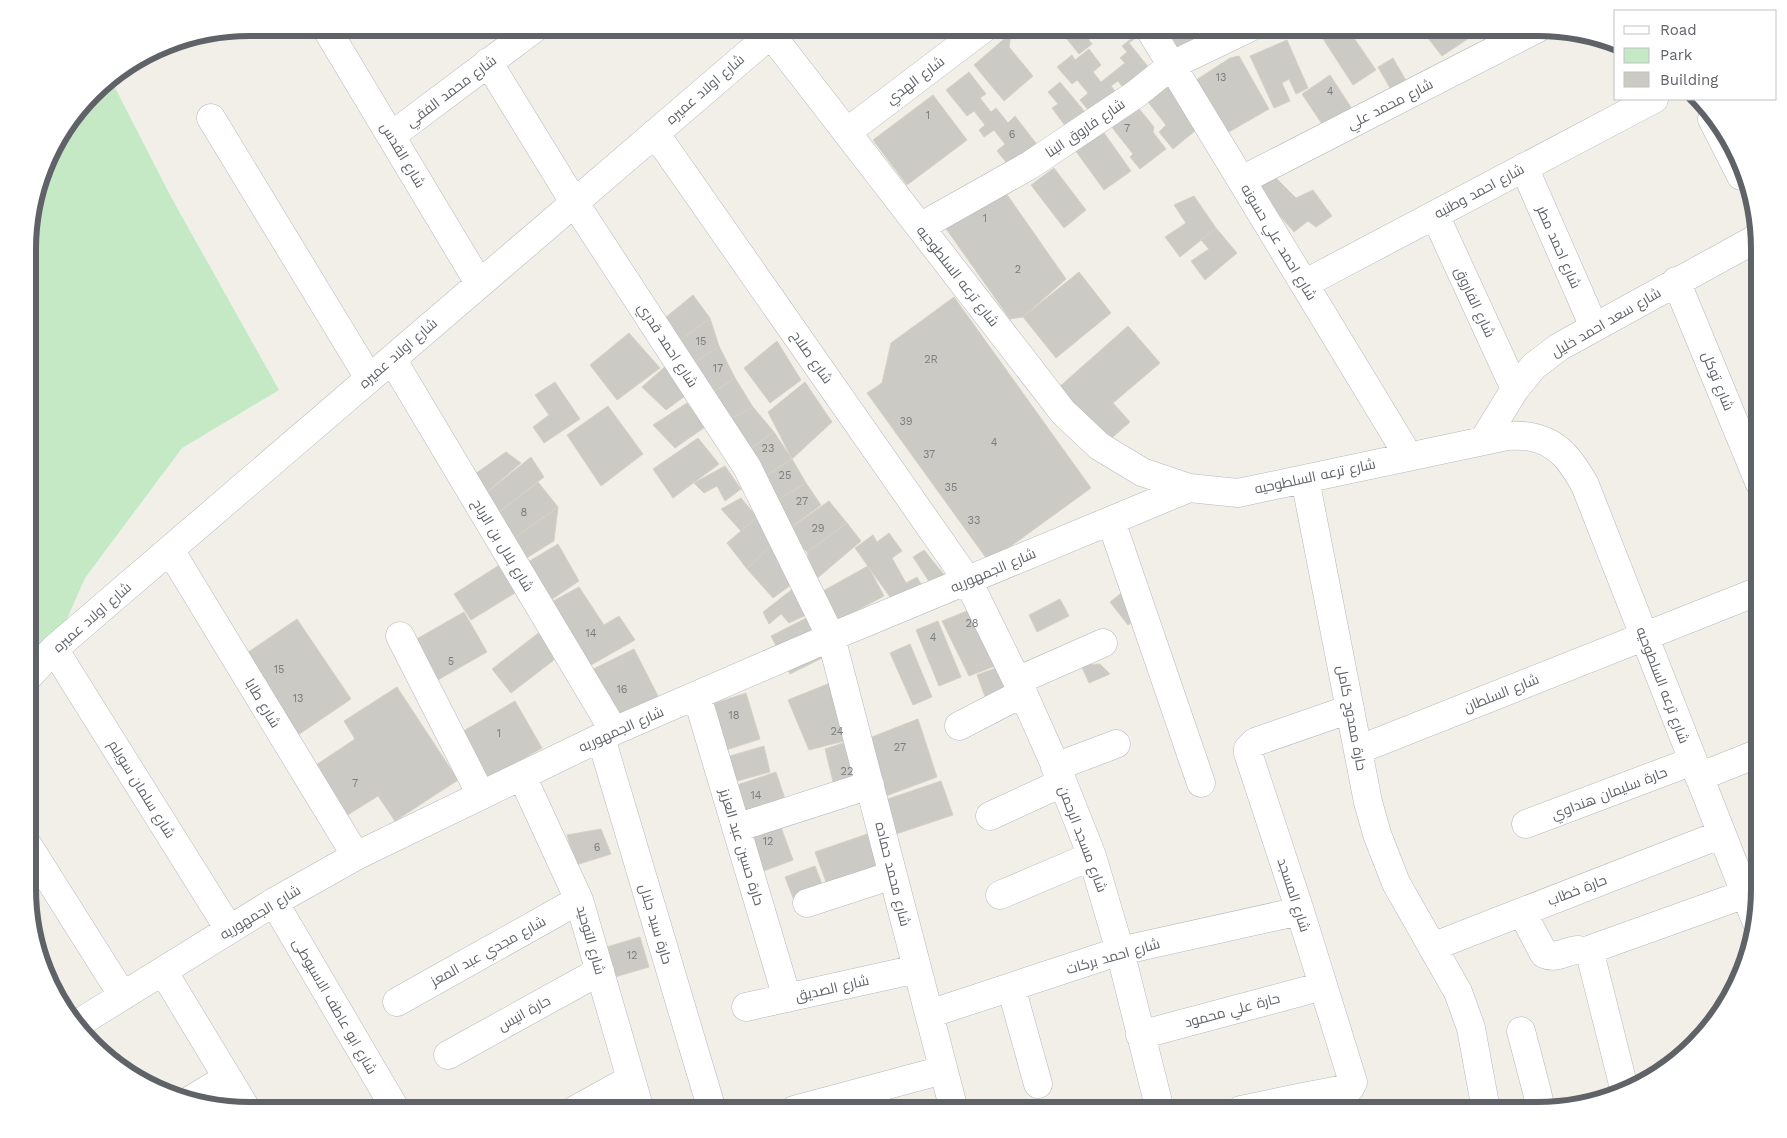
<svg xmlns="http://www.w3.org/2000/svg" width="1787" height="1138" font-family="'Work Sans',Cairo,sans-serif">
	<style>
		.green { fill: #c5e8c5 }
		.building { fill: #cccac5; stroke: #d6d1c6 }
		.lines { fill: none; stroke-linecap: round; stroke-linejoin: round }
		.minor-casing { stroke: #b5b8bc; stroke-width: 29 }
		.minor { stroke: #fff; stroke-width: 28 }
		.labels { text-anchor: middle; stroke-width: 4; stroke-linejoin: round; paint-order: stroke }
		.number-label { font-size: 11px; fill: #7a7d7f }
		.street-label { font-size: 14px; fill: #5f6368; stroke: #fff }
		.rim { fill: none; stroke: #5f6368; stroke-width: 6 }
	</style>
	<rect width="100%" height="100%" fill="#f1efe8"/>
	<path class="green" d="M110,78L171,197L279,390L182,448L85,578L66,621L29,657V221L51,151L103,83Z"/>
	<path class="building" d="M1058,28H1080L1092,44L1079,54Z
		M1090,28H1114L1099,39Z
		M1128,28H1131L1138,36L1129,43L1153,73L1127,93L1118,81L1111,86L1119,96L1093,116L1080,100L1088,93L1077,80L1072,84L1057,67L1072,55L1075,60L1089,49L1101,65L1093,72L1101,82L1125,63L1120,58L1127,52L1122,46L1132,38L1125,30Z
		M1157,28H1211L1218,41L1174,63Z
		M1316,28H1347L1376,70L1353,85Z
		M1420,28H1484L1442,56Z
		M1011,33L1009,47L1033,76L1004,101L974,65Z
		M1287,40L1308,88L1296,94L1289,79L1282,83L1290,101L1274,108L1250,56Z
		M1239,56L1269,109L1220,137L1190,84L1230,58Z
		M1393,58L1409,86L1394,95L1378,67Z
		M969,72L986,94L980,98L991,112L996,108L1008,123L1015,116L1042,151L1015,173L997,151L1005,144L994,130L984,137L979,130L985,125L974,111L967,116L946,90Z
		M1330,75L1356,115L1328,133L1302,94Z
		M1166,79L1202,125L1173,149L1159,132L1166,125L1144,97Z
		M1060,82L1085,112L1066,127L1052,108L1058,104L1048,92Z
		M933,95L967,140L907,185L873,140Z
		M1132,100L1154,127L1153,132L1166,149L1140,169L1130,157L1133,154L1107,121Z
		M1102,130L1131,171L1104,190L1075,150Z
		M1054,168L1086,210L1064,228L1031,185Z
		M1271,173L1296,198L1313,190L1332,216L1316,227L1308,221L1294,232L1254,186Z
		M999,183L1066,279L1023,317L1010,319L942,223Z
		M1194,196L1216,228L1180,257L1165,237L1186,223L1174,205Z
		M1216,228L1237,253L1205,280L1191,261L1209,249L1201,240Z
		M1079,272L1111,313L1056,358L1023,317Z
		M693,295L710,318L673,346L660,322Z
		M954,297L1091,488L989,562L867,393L882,383L891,343Z
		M710,318L719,346L689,367L673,346Z
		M1128,326L1160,363L1113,403L1130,422L1106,443L1058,388Z
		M629,333L660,368L617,400L590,365Z
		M777,341L801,380L770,403L744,368Z
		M719,346L735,378L707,396L689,367Z
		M668,364L689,393L666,410L642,387Z
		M735,378L753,407L725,422L707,396Z
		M555,382L580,419L544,443L533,427L549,415L535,395Z
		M805,382L832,422L792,459L768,412Z
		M687,403L705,427L675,448L653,425Z
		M608,406L643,454L601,486L567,435Z
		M753,407L774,432L746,452L725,422Z
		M774,432L792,459L761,479L746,452Z
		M698,438L719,464L673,498L653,469Z
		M506,452L521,463L480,498L465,481Z
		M531,457L544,477L495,515L480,498Z
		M792,459L806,483L774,502L761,479Z
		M725,466L741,489L725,501L717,486L704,493L694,483Z
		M538,482L558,507L514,538L495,515Z
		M806,483L821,505L786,531L774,502Z
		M741,498L757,517L741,531L721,509Z
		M829,501L847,523L807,552L786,531Z
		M558,507L554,541L515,565L514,538Z
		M757,517L771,545L747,569L727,543Z
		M847,523L861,541L814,581L807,552Z
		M889,533L902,551L892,558L906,583L917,577L926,593L895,604L855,548L873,535L877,542Z
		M558,544L579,581L533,612L508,574Z
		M771,545L802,577L773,598L747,569Z
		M924,550L950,582L934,589L913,557Z
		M501,564L518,591L471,620L454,594Z
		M868,566L884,596L839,620L823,591Z
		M799,584L808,614L789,623L781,614L769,624L763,612Z
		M579,587L604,625L619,616L635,640L584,669L533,612Z
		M1124,591L1142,614L1128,625L1110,602Z
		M1060,599L1069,616L1037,632L1029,615Z
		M982,605L1003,663L969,676L942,621Z
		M464,612L487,652L429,685L406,645Z
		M816,613L836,651L790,674L771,636Z
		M297,619L351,699L295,737L241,657Z
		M938,621L961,677L939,686L916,630Z
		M541,631L554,660L511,693L492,669Z
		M910,644L932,697L913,705L890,653Z
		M634,649L662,704L617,724L585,673Z
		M1100,664L1110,674L1089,683L1081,665Z
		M1004,665L1017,700L990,710L977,675Z
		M840,679L852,739L809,750L788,700Z
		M397,687L458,780L395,821L378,796L346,816L313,767L355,739L344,721Z
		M746,693L760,739L723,751L709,705Z
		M515,701L542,748L487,779L460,733Z
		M918,719L937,777L875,800L859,742Z
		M855,739L867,785L836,794L825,749Z
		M764,746L770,772L730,783L723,758Z
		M776,772L789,811L744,826L731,787Z
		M941,781L953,815L887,837L873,804Z
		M781,827L793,860L761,872L749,837Z
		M601,829L611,854L576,865L567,835Z
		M879,830L893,870L830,893L815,852Z
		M815,866L825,892L795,903L785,877Z
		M640,937L649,967L608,979L600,949Z"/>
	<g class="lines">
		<g class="minor-casing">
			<path id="minor" d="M326,28L479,283
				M766,28L1063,412L1099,446L1142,472L1189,488L1238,493L1507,436C1515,436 1523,435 1531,437C1559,442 1572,462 1585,485L1756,921
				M1149,28L1409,457
				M488,62L574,202L747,467L831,637L954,1110
				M211,118L369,378
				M1712,119L1741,176
				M847,132L984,28
				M655,133L968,581L1023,693L1061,778L1092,856L1120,951L1160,1110
				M391,136L535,28
				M1524,167L1594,327
				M1242,180L1538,28
				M1435,215L1515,389
				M920,227L1030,165L1136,94L1172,65L1249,28
				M1676,281L1759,482
				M1304,284L1654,99
				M392,359L614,731
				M1483,441L1515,389L1534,366L1559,347L1759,237
				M1305,479L1368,802L1377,834L1396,883L1458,992L1471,1028L1486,1110
				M1111,521L1201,783
				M170,550L356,856
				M400,636L481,795
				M54,649L229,929
				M29,676L54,649L778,28
				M1017,681L1103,643
				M697,696L787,998
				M959,726L1023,693
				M601,738L712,1110
				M1358,750L1759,591
				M1055,767L1116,744
				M522,776L579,900L640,1110
				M1699,777L1759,753
				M990,816L1053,787L1061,778
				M1526,824L1693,761
				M736,828L870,785
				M29,847L123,996
				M1000,895L1092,856
				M274,902L396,1110
				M807,903L893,875
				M1522,912L1544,954C1562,962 1576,939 1591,957L1624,1088
				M1432,947L1722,834
				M1586,951L1745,894
				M163,971L247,1110
				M1011,987L1038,1084
				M397,1002L579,900
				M746,1007L917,969
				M929,1014L1120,951L1300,911
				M79,1023L274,902L356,856L614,731L831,637L1189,488
				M1521,1031L1537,1092L1541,1110
				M1140,1035L1323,986
				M448,1055L600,971
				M189,1101L227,1078
				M575,1110L631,1079
				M794,1110L943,1070
				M1241,1110L1303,1097
				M1306,1110L1303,1097L1350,1088L1353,1082L1300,911L1248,753V749L1255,742L1350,709"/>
		</g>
		<use href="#minor" class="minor"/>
	</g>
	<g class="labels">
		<g class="number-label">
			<text x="1221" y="81">13</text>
			<text x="1330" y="95">4</text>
			<text x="928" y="119">1</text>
			<text x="1127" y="132">7</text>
			<text x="1012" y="138">6</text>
			<text x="985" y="222">1</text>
			<text x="1018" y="273">2</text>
			<text x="701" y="345">15</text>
			<text x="931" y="363">2R</text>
			<text x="718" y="372">17</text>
			<text x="906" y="425">39</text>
			<text x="994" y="446">4</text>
			<text x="768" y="452">23</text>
			<text x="929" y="458">37</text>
			<text x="785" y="479">25</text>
			<text x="951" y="491">35</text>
			<text x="802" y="505">27</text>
			<text x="524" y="516">8</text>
			<text x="974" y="524">33</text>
			<text x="818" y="532">29</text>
			<text x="972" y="627">28</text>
			<text x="591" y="637">14</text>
			<text x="933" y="641">4</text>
			<text x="451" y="665">5</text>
			<text x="279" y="673">15</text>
			<text x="622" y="693">16</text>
			<text x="298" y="702">13</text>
			<text x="734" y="719">18</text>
			<text x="837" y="735">24</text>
			<text x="499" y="737">1</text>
			<text x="900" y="751">27</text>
			<text x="847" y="775">22</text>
			<text x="355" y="787">7</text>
			<text x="756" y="799">14</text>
			<text x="768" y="845">12</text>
			<text x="597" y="851">6</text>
			<text x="632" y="959">12</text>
		</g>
		<g class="street-label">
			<text transform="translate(915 80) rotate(-37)" y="5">شارع الهدي</text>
			<text transform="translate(705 89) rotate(-41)" y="5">شارع اولاد عميره</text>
			<text transform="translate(451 91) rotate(-37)" y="5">شارع محمد الفقي</text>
			<text transform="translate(1390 104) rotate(-27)" y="5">شارع محمد علي</text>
			<text transform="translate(1085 128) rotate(-34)" y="5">شارع فاروق البنا</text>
			<text transform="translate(403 155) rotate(59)" y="5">شارع القدس</text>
			<text transform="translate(1479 191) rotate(-28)" y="5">شارع احمد وطنيه</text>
			<text transform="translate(1279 242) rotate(59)" y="5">شارع احمد علي حسونه</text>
			<text transform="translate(1559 247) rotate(66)" y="5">شارع احمد مطر</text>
			<text transform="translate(958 276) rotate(52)" y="5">شارع ترعه السلطوحيه</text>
			<text transform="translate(1475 302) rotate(65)" y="5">شارع الفاروق</text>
			<text transform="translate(1606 322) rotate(-30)" y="5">شارع سعد احمد خليل</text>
			<text transform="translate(668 345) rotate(57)" y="5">شارع احمد قدري</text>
			<text transform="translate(398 353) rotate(-41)" y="5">شارع اولاد عميره</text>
			<text transform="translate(812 357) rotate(55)" y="5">شارع صلاح</text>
			<text transform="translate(1718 381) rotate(68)" y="5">شارع توكل</text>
			<text transform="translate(1315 476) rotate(-12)" y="5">شارع ترعه السلطوحيه</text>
			<text transform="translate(503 545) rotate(59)" y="5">شارع بلال بن الرباح</text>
			<text transform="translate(993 570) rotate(-23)" y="5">شارع الجمهوريه</text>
			<text transform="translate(92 617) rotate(-41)" y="5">شارع اولاد عميره</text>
			<text transform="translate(1663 685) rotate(69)" y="5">شارع ترعه السلطوحيه</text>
			<text transform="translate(1501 693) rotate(-22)" y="5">شارع السلطان</text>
			<text transform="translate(263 703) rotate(59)" y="5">شارع طابا</text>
			<text transform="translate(1352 718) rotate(79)" y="5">حارة ممدوح كامل</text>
			<text transform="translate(621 729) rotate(-24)" y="5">شارع الجمهوريه</text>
			<text transform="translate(142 789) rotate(58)" y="5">شارع سلمان سويلم</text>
			<text transform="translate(1609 793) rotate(-21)" y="5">حارة سليمان هنداوي</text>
			<text transform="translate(1083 839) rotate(69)" y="5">شارع مسجد الرحمن</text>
			<text transform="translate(742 847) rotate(73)" y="5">حارة حسين عبد العزيز</text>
			<text transform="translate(893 874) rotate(76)" y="5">شارع محمد حماده</text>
			<text transform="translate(1577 890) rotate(-21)" y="5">حارة خطاب</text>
			<text transform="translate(1294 895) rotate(72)" y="5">شارع المسجد</text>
			<text transform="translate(260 912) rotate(-31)" y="5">شارع الجمهوريه</text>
			<text transform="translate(656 924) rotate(73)" y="5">حارة سيد جلال</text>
			<text transform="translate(591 940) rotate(74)" y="5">شارع التوحيد</text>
			<text transform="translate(488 951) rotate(-29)" y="5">شارع مجدي عبد المعز</text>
			<text transform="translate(1113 956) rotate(-16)" y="5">شارع احمد بركات</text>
			<text transform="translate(832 988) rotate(-13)" y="5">شارع الصديق</text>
			<text transform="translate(335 1006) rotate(60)" y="5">شارع ابو عاطف الاسيوطى</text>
			<text transform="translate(1232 1010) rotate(-15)" y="5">حارة علي محمود</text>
			<text transform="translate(524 1013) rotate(-29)" y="5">حارة انيس</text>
		</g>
	</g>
	<path d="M0 0H1787V1138H0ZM249 36H1538A213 213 0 0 1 1751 249V889A213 213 0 0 1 1538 1102H249A213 213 0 0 1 36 889V249A213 213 0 0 1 249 36Z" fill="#fff" fill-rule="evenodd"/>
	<path class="rim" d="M249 36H1538A213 213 0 0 1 1751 249V889A213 213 0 0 1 1538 1102H249A213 213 0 0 1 36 889V249A213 213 0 0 1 249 36Z"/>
	<rect x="1614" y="10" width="162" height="90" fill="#ffffff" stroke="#bfc1c3"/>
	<rect x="1624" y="26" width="25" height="8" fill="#ffffff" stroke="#bfc1c3"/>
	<text x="1660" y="35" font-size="15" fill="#5f6368">Road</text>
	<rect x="1624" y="48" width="25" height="15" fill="#c5e8c5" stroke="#bfc1c3"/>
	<text x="1660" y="60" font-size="15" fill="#5f6368">Park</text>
	<rect x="1624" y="72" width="25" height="15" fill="#cccac5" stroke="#bfc1c3"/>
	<text x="1660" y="85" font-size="15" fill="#5f6368">Building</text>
</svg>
